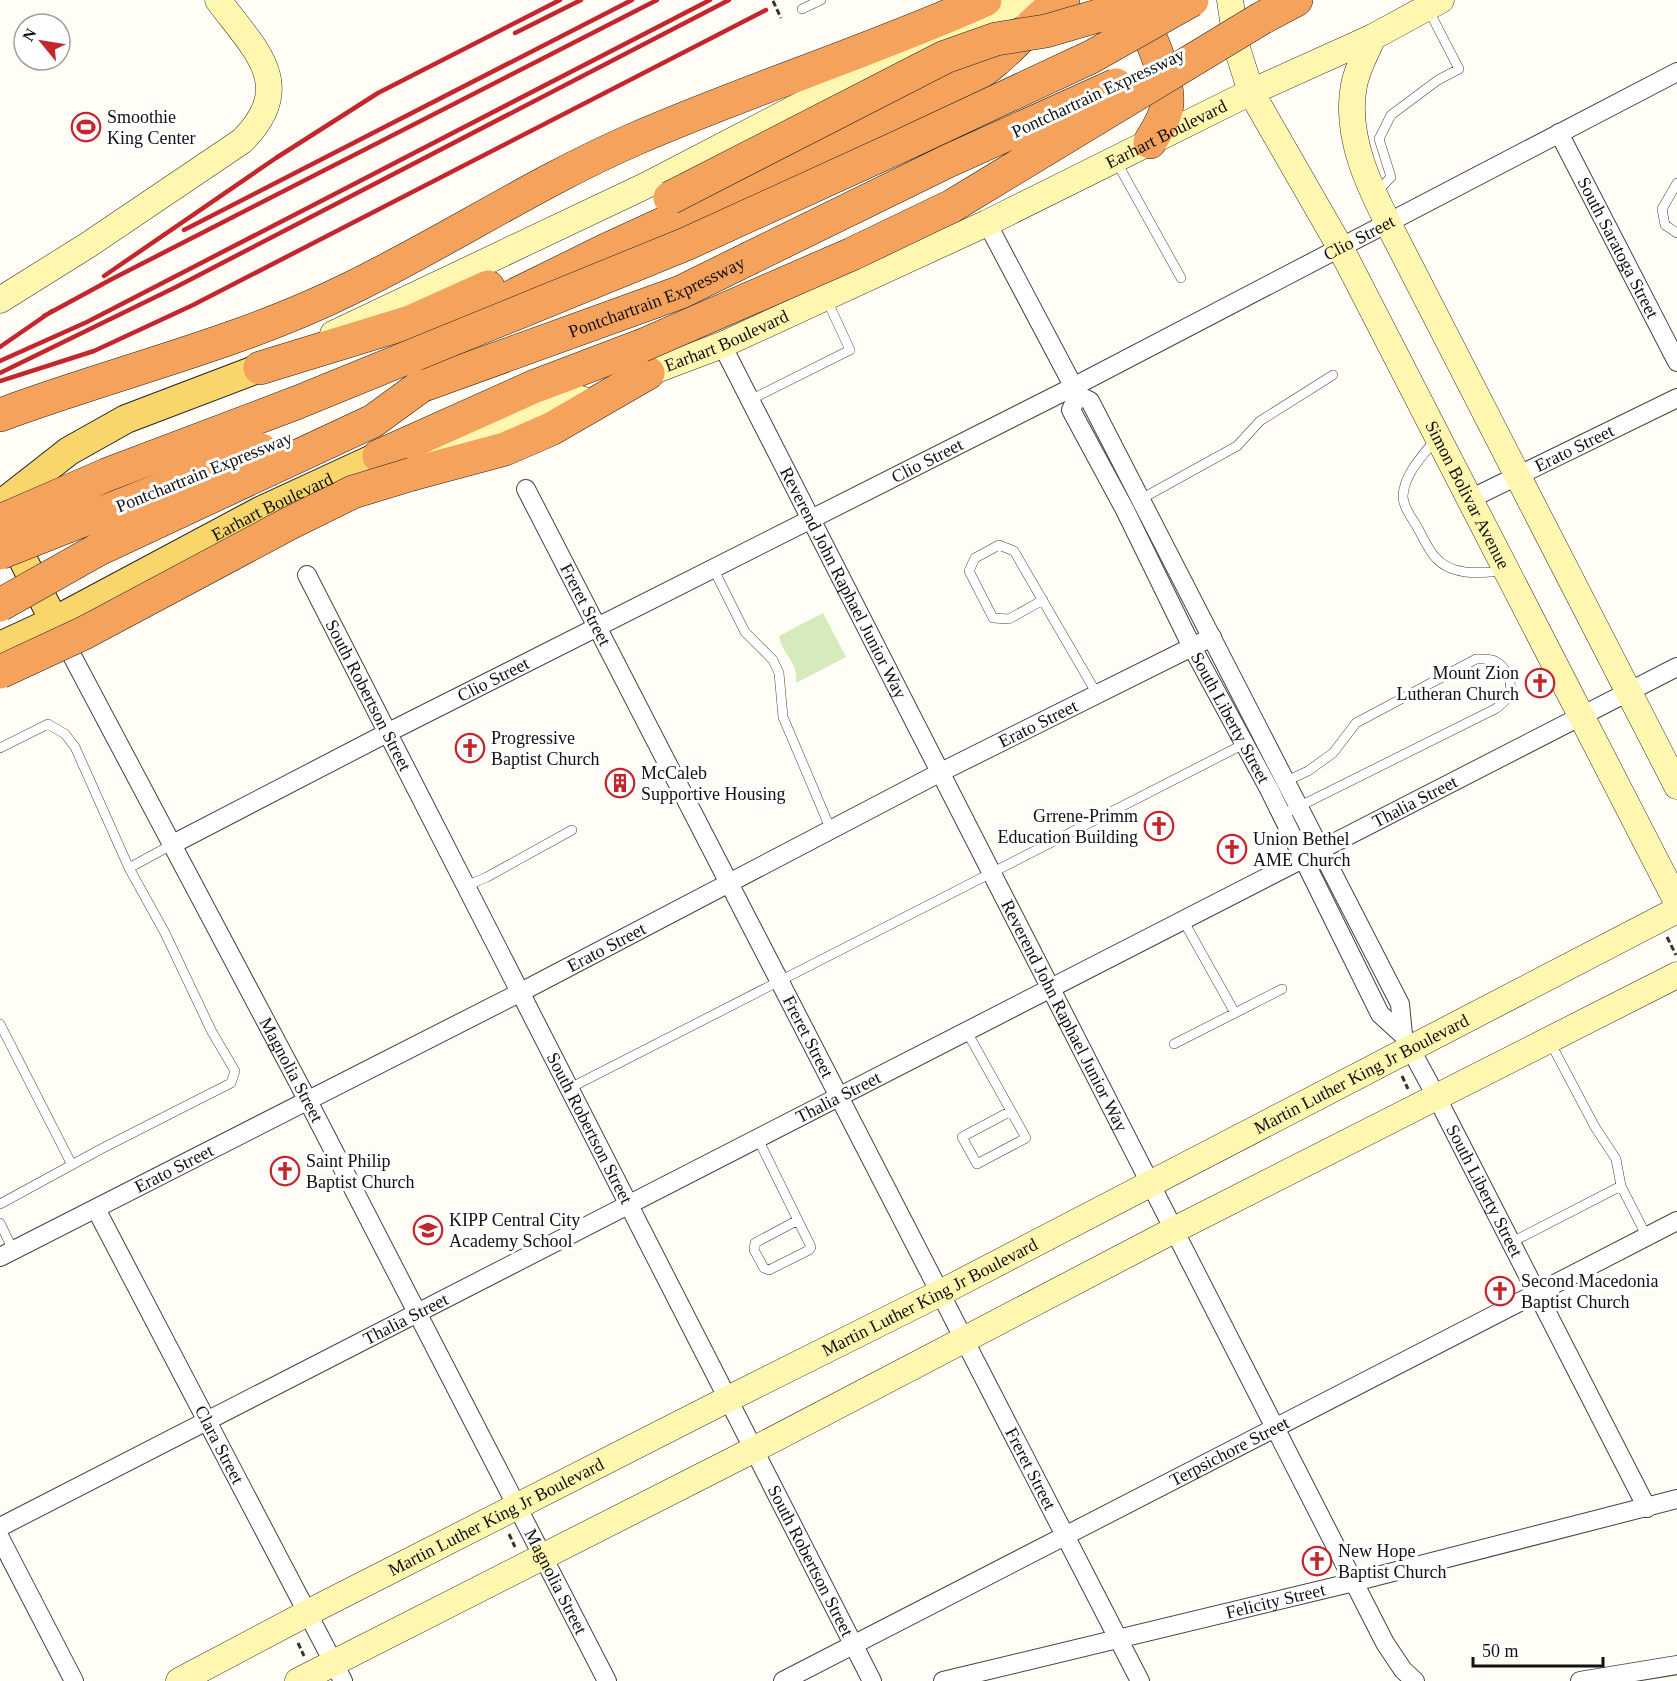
<svg xmlns="http://www.w3.org/2000/svg" width="1677" height="1681" font-family="'Times New Roman',serif">
	<style>
		.green { fill: #d5ebbd }
		.lines { fill: none; stroke-linecap: round; stroke-linejoin: round }
		.lane-casing { stroke: #444; stroke-width: 10 }
		.street-casing { stroke: #444; stroke-width: 20 }
		.secondary-casing { stroke: #333; stroke-width: 27 }
		.primary-casing { stroke: #222; stroke-width: 30 }
		.highway-casing { stroke: #222; stroke-width: 34 }
		.path { stroke: #333; stroke-width: 3; stroke-dasharray: 6 3; stroke-linecap: butt }
		.lane { stroke: #fff; stroke-width: 9 }
		.street { stroke: #fff; stroke-width: 18 }
		.secondary { stroke: #fff6b0; stroke-width: 26 }
		.primary { stroke: #f9d66b; stroke-width: 28 }
		.highway { stroke: #f5a25d; stroke-width: 33 }
		.rail { stroke: #c4262e; stroke-width: 4.5 }
		.highway-bridge-casing { stroke: #222; stroke-width: 34; stroke-linecap: butt }
		.highway-bridge { stroke: #f5a25d; stroke-width: 33 }
		.labels { text-anchor: middle; stroke-width: 6; stroke-linejoin: round; paint-order: stroke }
		.street-label { font-size: 18px; fill: #111; stroke: #fff }
		.poi-label { font-size: 18px; fill: #111; stroke: #fff; text-anchor: start }
	</style>
	<rect width="100%" height="100%" fill="#fffdf5"/>
	<path class="green" d="M823,613L846,657L796,683C799,661 781,654 779,636Z"/>
	<g class="lines">
		<g class="lane-casing">
			<path id="lane" d="M802,9L821,0
				M1116,161L1181,278
				M1677,183L1662,209L1665,225L1677,233
				M1376,193L1391,177L1379,139L1391,115L1438,80L1459,69L1428,9
				M750,400L850,350L826,298
				M1435,440C1422,456 1404,475 1403,496C1403,506 1411,517 1416,525C1422,535 1427,548 1435,557C1452,577 1481,573 1504,571
				M1141,499L1237,446L1260,421L1333,375
				M713,568L745,632L773,660L779,673L783,717L831,830
				M1043,600L1009,619L993,618L969,571L975,558L999,545L1014,551L1097,694
				M0,748L48,724L65,734L75,747L129,868L165,933L212,1032L235,1071L231,1083L101,1149L0,1204
				M1282,815L1495,709C1500,705 1507,701 1509,695C1514,684 1506,666 1495,661C1490,658 1482,659 1476,659L1356,723L1333,753L1308,771L1284,782
				M129,868L173,844
				M466,886L487,877L572,830
				M1183,920L1235,1013L1282,989
				M0,1024L72,1165
				M967,1032L1026,1138L977,1164L962,1137L1011,1111
				M1550,1042L1595,1127L1616,1159L1621,1186
				M1174,1044L1235,1013
				M570,1088L1244,744
				M758,1139L811,1247L809,1250L769,1270L764,1268L754,1250L755,1243L798,1220
				M0,1223L13,1250
				M1512,1242L1621,1186L1647,1237"/>
		</g>
		<g class="street-casing">
			<g id="street">
				<path id="s1" d="M1559,133L1677,362"/>
				<path d="M987,223L1078,395L1090,401L1400,1004L1403,1035"/>
				<path id="s2" d="M722,345L1385,1643L1403,1670L1415,1681"/>
				<path id="s3" d="M1078,395L1071,410L1125,510L1192,647L1269,789L1380,1014L1403,1035L1436,1096L1647,1508"/>
				<path id="s4" d="M526,489L1140,1681"/>
				<path id="s5" d="M1470,499L1677,398"/>
				<path id="s6" d="M307,575L872,1681"/>
				<path id="s7" d="M61,635L308,1101L607,1681"/>
				<path id="s8" d="M173,844L387,733L1073,387L1677,72"/>
				<path id="s9" d="M96,1209L343,1681"/>
				<path id="s10" d="M0,1257L521,992L941,772L1212,637"/>
				<path id="s11" d="M0,1527L1677,667"/>
				<path d="M0,1538L74,1681"/>
				<path id="s12" d="M783,1681L1677,1221"/>
				<path id="s13" d="M943,1681L1354,1582L1677,1499"/>
				<path d="M1580,1681L1677,1665"/>
			</g>
		</g>
		<g class="secondary-casing">
			<g id="secondary">
				<path id="s14" d="M1230,0L1237,48L1251,92L1340,247L1677,902"/>
				<path d="M1373,37C1366,53 1357,69 1354,85C1344,138 1371,190 1394,235L1677,786"/>
				<path d="M0,300L88,245L242,141C298,85 255,50 218,0"/>
				<path d="M333,334L647,185L893,57L1024,0"/>
				<path id="s15" d="M632,379L722,345L987,223L1251,92L1373,37L1441,0"/>
				<path d="M424,447L518,423L581,399"/>
				<path id="s16" d="M179,1681L317,1608L728,1399L940,1293L1677,910"/>
				<path d="M298,1681L753,1450L1174,1230L1677,975"/>
			</g>
		</g>
		<g class="primary-casing">
			<g id="primary">
				<path d="M0,505L69,451L126,419L260,368"/>
				<path d="M6,526L54,621"/>
				<path id="s17" d="M0,646L54,621L260,511L379,456"/>
			</g>
		</g>
		<g class="highway-casing">
			<g id="highway">
				<path d="M1131,2C1147,23 1169,78 1167,104C1166,117 1157,130 1150,142"/>
				<path d="M1262,18L1296,0"/>
				<path d="M464,320L604,251L932,100C953,88 977,77 996,60C1019,41 1037,16 1063,0"/>
				<path d="M260,368L410,322L488,287"/>
				<path id="s18" d="M421,386L681,292L748,259"/>
				<path d="M0,415C116,372 238,344 349,289C446,242 536,182 635,139C750,89 871,51 985,0"/>
				<path d="M379,456L533,387L641,346"/>
				<path d="M412,474L505,449L551,429L648,373"/>
			</g>
		</g>
		<path class="path" d="M773,1L781,18
			M1667,937L1676,955
			M1402,1076L1408,1089
			M509,1534L515,1547
			M298,1643L304,1656"/>
		<use href="#lane" class="lane"/>
		<use href="#street" class="street"/>
		<use href="#secondary" class="secondary"/>
		<use href="#primary" class="primary"/>
		<use href="#highway" class="highway"/>
		<path class="rail" d="M515,33L581,0
			M184,230L632,0
			M104,276L276,158L378,93L560,0
			M44,316L112,279L657,0
			M0,347L52,311
			M0,361L87,322L710,0
			M0,373L176,287L729,0
			M0,381L94,351L193,305L766,10"/>
		<g class="highway-bridge-casing">
			<path id="highway-bridge" d="M670,198L945,57L996,39L1046,31L1125,8L1143,0
				M748,259L948,161L1116,85
				M641,346L852,254L952,206L1262,18
				M0,521L106,475L296,403L686,244L892,150L1091,57L1192,0
				M0,553L261,450
				M0,605L99,549L373,421L421,386
				M0,672L84,633L290,523L353,492L412,474"/>
		</g>
		<use href="#highway-bridge" class="highway-bridge"/>
	</g>
	<defs>
		<g id="stadium-ring" transform="scale(1.5)"><circle r="9.5" fill="#fff" stroke="#c4262e" stroke-width="1.5"/><path d="M0-5a6.5 5 0 1 0 0 10a6.5 5 0 1 0 0-10ZM-3.5-1.8h7v3.6h-7Z" fill="#c4262e"/></g>
		<g id="church-ring" transform="scale(1.5)"><circle r="9.5" fill="#fff" stroke="#c4262e" stroke-width="1.5"/><path d="M-1.2-6h2.4v3.5h3.3v2.4h-3.3V6h-2.4V-.1h-3.3v-2.4h3.3Z" fill="#c4262e"/></g>
		<g id="building-ring" transform="scale(1.5)"><circle r="9.5" fill="#fff" stroke="#c4262e" stroke-width="1.5"/><path d="M-4-6H4V6H1V3H-1V6H-4ZM-2.5-4.3h1.7v1.8h-1.7ZM.8-4.3h1.7v1.8H.8ZM-2.5-1h1.7V.8h-1.7ZM.8-1h1.7V.8H.8Z" fill="#c4262e"/></g>
		<g id="school-ring" transform="scale(1.5)"><circle r="9.5" fill="#fff" stroke="#c4262e" stroke-width="1.5"/><path d="M0-5L7-2L0 1L-7-2ZM-4 1L0 2.5L4 1V4Q0 6-4 4Z" fill="#c4262e"/></g>
	</defs>
	<g fill-rule="evenodd">
		<use href="#stadium-ring" x="86" y="127"/>
		<use href="#church-ring" x="1540" y="683"/>
		<use href="#church-ring" x="470" y="748"/>
		<use href="#building-ring" x="620" y="783"/>
		<use href="#church-ring" x="1159" y="826"/>
		<use href="#church-ring" x="1232" y="849"/>
		<use href="#church-ring" x="285" y="1171"/>
		<use href="#school-ring" x="428" y="1230"/>
		<use href="#church-ring" x="1500" y="1291"/>
		<use href="#church-ring" x="1317" y="1561"/>
	</g>
	<g class="labels">
		<g class="street-label">
			<text transform="translate(1098 93) rotate(-25)" y="6">Pontchartrain Expressway</text>
			<text dy="6" stroke="none"><textPath href="#s15" startOffset="588">Earhart Boulevard</textPath></text>
			<text dy="6" stroke="none"><textPath href="#s8" startOffset="1332">Clio Street</textPath></text>
			<text dy="6" stroke="none"><textPath href="#s1" startOffset="129">South Saratoga Street</textPath></text>
			<text dy="6" stroke="none"><textPath href="#s18" startOffset="252">Pontchartrain Expressway</textPath></text>
			<text dy="6" stroke="none"><textPath href="#s15" startOffset="102">Earhart Boulevard</textPath></text>
			<text dy="6" stroke="none"><textPath href="#s5" startOffset="116">Erato Street</textPath></text>
			<text dy="6" stroke="none"><textPath href="#s8" startOffset="846">Clio Street</textPath></text>
			<text transform="translate(204 472) rotate(-22)" y="6">Pontchartrain Expressway</text>
			<text dy="6" stroke="none"><textPath href="#s14" startOffset="552">Simon Bolivar Avenue</textPath></text>
			<text dy="6" stroke="none"><textPath href="#s17" startOffset="306">Earhart Boulevard</textPath></text>
			<text dy="6" stroke="none"><textPath href="#s2" startOffset="267">Reverend John Raphael Junior Way</textPath></text>
			<text dy="6" stroke="none"><textPath href="#s4" startOffset="130">Freret Street</textPath></text>
			<text dy="6" stroke="none"><textPath href="#s8" startOffset="360">Clio Street</textPath></text>
			<text dy="6" stroke="none"><textPath href="#s6" startOffset="135">South Robertson Street</textPath></text>
			<text dy="6" stroke="none"><textPath href="#s3" startOffset="363">South Liberty Street</textPath></text>
			<text dy="6" stroke="none"><textPath href="#s10" startOffset="1167">Erato Street</textPath></text>
			<text dy="6" stroke="none"><textPath href="#s11" startOffset="1590">Thalia Street</textPath></text>
			<text dy="6" stroke="none"><textPath href="#s10" startOffset="681">Erato Street</textPath></text>
			<text dy="6" stroke="none"><textPath href="#s2" startOffset="753">Reverend John Raphael Junior Way</textPath></text>
			<text dy="6" stroke="none"><textPath href="#s4" startOffset="616">Freret Street</textPath></text>
			<text dy="6" stroke="none"><textPath href="#s7" startOffset="492">Magnolia Street</textPath></text>
			<text dy="6" stroke="none"><textPath href="#s16" startOffset="1329">Martin Luther King Jr Boulevard</textPath></text>
			<text dy="6" stroke="none"><textPath href="#s11" startOffset="942">Thalia Street</textPath></text>
			<text dy="6" stroke="none"><textPath href="#s6" startOffset="621">South Robertson Street</textPath></text>
			<text dy="6" stroke="none"><textPath href="#s10" startOffset="195">Erato Street</textPath></text>
			<text dy="6" stroke="none"><textPath href="#s3" startOffset="902">South Liberty Street</textPath></text>
			<text dy="6" stroke="none"><textPath href="#s16" startOffset="843">Martin Luther King Jr Boulevard</textPath></text>
			<text dy="6" stroke="none"><textPath href="#s11" startOffset="456">Thalia Street</textPath></text>
			<text dy="6" stroke="none"><textPath href="#s9" startOffset="266">Clara Street</textPath></text>
			<text dy="6" stroke="none"><textPath href="#s12" startOffset="502">Terpsichore Street</textPath></text>
			<text dy="6" stroke="none"><textPath href="#s4" startOffset="1102">Freret Street</textPath></text>
			<text dy="6" stroke="none"><textPath href="#s16" startOffset="357">Martin Luther King Jr Boulevard</textPath></text>
			<text dy="6" stroke="none"><textPath href="#s6" startOffset="1107">South Robertson Street</textPath></text>
			<text dy="6" stroke="none"><textPath href="#s7" startOffset="1068">Magnolia Street</textPath></text>
			<text dy="6" stroke="none"><textPath href="#s13" startOffset="342">Felicity Street</textPath></text>
		</g>
		<g class="poi-label">
			<text x="107" y="123">Smoothie<tspan x="107" dy="21">King Center</tspan></text>
			<text x="1519" y="679" text-anchor="end">Mount Zion<tspan x="1519" dy="21">Lutheran Church</tspan></text>
			<text x="491" y="744">Progressive<tspan x="491" dy="21">Baptist Church</tspan></text>
			<text x="641" y="779">McCaleb<tspan x="641" dy="21">Supportive Housing</tspan></text>
			<text x="1138" y="822" text-anchor="end">Grrene-Primm<tspan x="1138" dy="21">Education Building</tspan></text>
			<text x="1253" y="845">Union Bethel<tspan x="1253" dy="21">AME Church</tspan></text>
			<text x="306" y="1167">Saint Philip<tspan x="306" dy="21">Baptist Church</tspan></text>
			<text x="449" y="1226">KIPP Central City<tspan x="449" dy="21">Academy School</tspan></text>
			<text x="1521" y="1287">Second Macedonia<tspan x="1521" dy="21">Baptist Church</tspan></text>
			<text x="1338" y="1557">New Hope<tspan x="1338" dy="21">Baptist Church</tspan></text>
		</g>
	</g>
	<g transform="translate(42 42) rotate(300)"><circle r="28" fill="#ffffff" stroke="#a0a0a0" stroke-width="1.5"/>
	<path d="M0-4.5L10 22L0 15L-10 22Z" fill="#c4262e"/>
	<text y="-9" font-size="16" font-weight="bold" text-anchor="middle" fill="#111111">N</text>
	</g>
	<path d="M1473 1657v9h130v-9" fill="none" stroke="#111111" stroke-width="3"/>
	<text x="1482" y="1657" font-size="18" fill="#111111" stroke="#ffffff" stroke-width="4.5" paint-order="stroke">50 m</text>
</svg>
